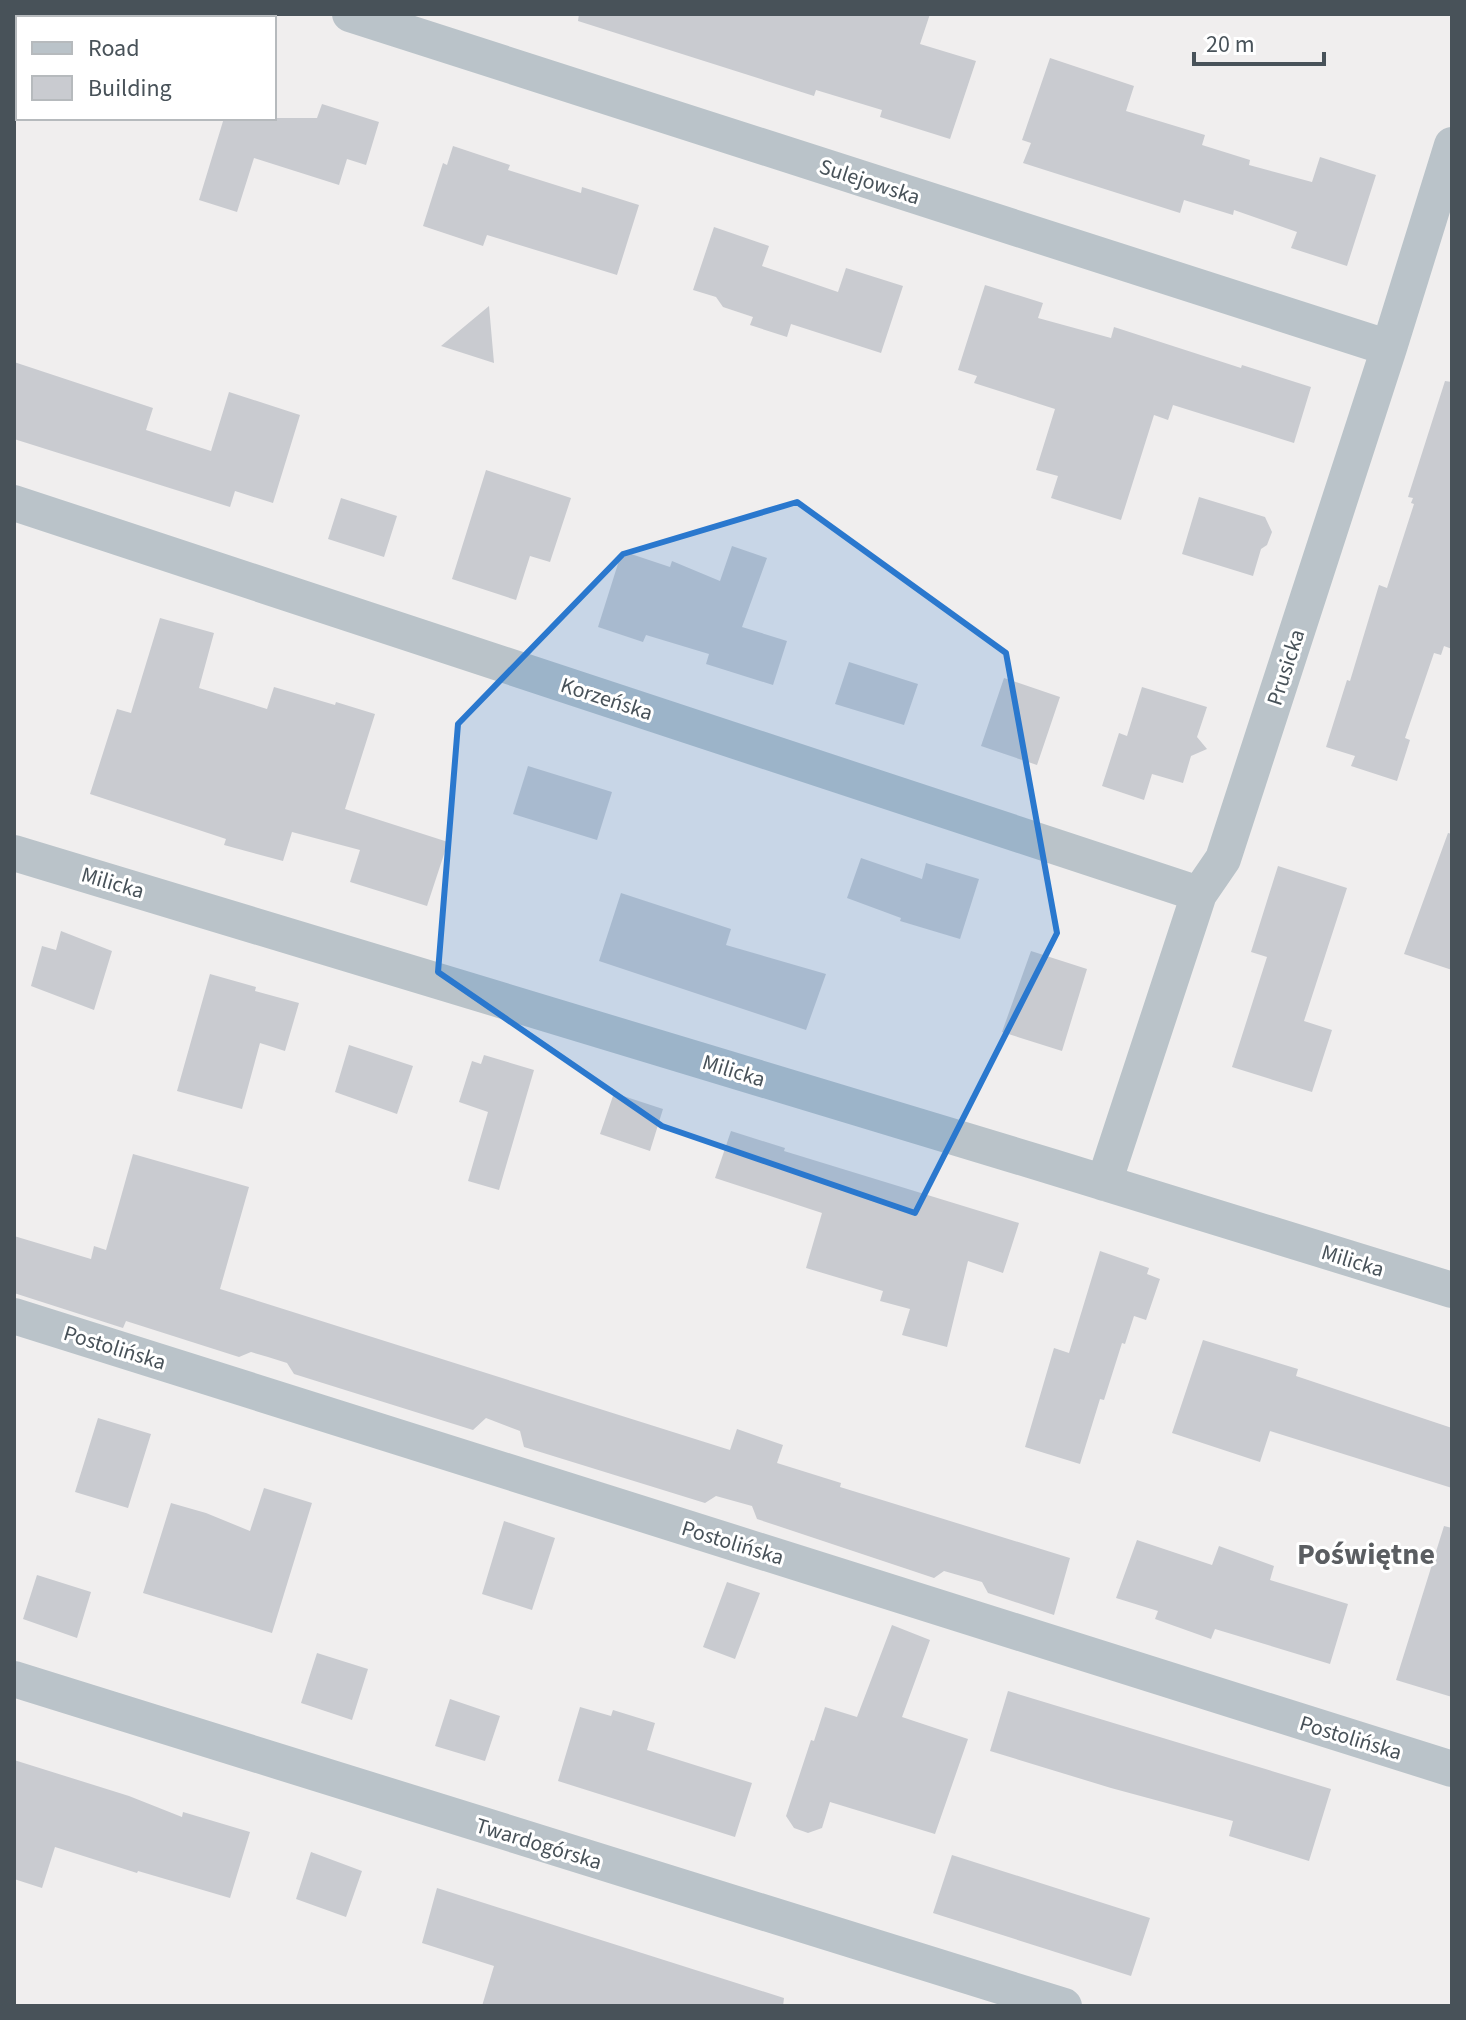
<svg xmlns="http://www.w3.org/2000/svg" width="1466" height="2020" font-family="'Source Sans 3',sans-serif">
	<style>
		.building { fill: #c9cbd0 }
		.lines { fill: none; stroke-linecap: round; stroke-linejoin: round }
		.minor { stroke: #bac3c9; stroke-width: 36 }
		.marked { fill: #2a78ce; fill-opacity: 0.2; stroke: #2a78ce; stroke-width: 6; stroke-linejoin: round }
		.labels { text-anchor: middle; stroke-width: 6; stroke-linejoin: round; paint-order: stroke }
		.street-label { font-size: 22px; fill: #485259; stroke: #fff }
		.district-label { font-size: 30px; font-weight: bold; fill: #5b5e62; stroke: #fff }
	</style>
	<rect width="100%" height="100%" fill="#f0eeee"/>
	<path class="building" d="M579,14H930L920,44L976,61L950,139L880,117L882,110L816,90L814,96L578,21Z
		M1050,58L1134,86L1126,111L1205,135L1202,145L1250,160L1249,165L1312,182L1320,157L1376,175L1347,266L1291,248L1297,232L1234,210L1233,215L1184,200L1180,213L1023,163L1031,143L1022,140Z
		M322,104L379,122L366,165L347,159L339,185L254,158L237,212L199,200L224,118H317Z
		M453,146L510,165L508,170L581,193L582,187L639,205L617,275L487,235L483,246L423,226L443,163L447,165Z
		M714,227L769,246L762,266L838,292L846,268L903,286L881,353L791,324L787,337L750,325L753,317L723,307L716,297L693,290Z
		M985,285L1043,303L1038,318L1111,338L1114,327L1241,368L1242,365L1311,387L1294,443L1173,405L1168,420L1154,415L1121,520L1051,498L1058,476L1036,470L1055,409L974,383L977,376L958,370Z
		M489,306L494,363L441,346Z
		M14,362L153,408L146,430L211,451L229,392L300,415L273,503L235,491L230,507L14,439Z
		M1445,381L1452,382V649L1444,646L1441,655L1434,653L1405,738L1410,740L1397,781L1351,766L1355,756L1326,747L1347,680L1350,681L1379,585L1387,588L1414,504L1411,503L1413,498L1408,497Z
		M486,470L571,498L550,562L530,556L516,600L452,579Z
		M1199,497L1265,517L1272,532L1267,545L1261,549L1253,576L1182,554Z
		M341,498L397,516L384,557L328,539Z
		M732,546L767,558L742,627L787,641L773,685L706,664L709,654L646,635L643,642L598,627L622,551L670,567L672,561L720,581Z
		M160,618L214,633L199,688L267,709L274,687L335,705L336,702L375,714L345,809L448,842L427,906L350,882L360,850L292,832L283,861L224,845L226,839L90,794L117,709L131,713Z
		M849,662L918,684L904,725L835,704Z
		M1004,678L1060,697L1037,765L981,746Z
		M1142,687L1207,707L1197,737L1207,749L1191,756L1183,783L1152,774L1144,800L1102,786L1119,733L1127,736Z
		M528,766L612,792L597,840L513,814Z
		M1448,833L1452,834V970L1404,954Z
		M861,858L922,879L926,863L979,879L960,939L900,921L901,918L847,898Z
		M1278,866L1347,888L1304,1021L1332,1030L1312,1092L1232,1067L1267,957L1251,952Z
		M621,893L731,929L726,945L826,974L806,1030L599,961Z
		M61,931L112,951L94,1010L31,986L42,946L56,950Z
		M1031,951L1087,969L1062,1051L1002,1032Z
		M210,974L256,987L255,991L299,1003L285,1051L260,1043L242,1109L177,1091Z
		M349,1045L413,1066L397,1114L335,1092Z
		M484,1055L534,1070L499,1190L468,1181L488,1112L459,1102L472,1061L481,1064Z
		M614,1093L663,1109L650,1151L600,1134Z
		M731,1131L785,1148L784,1151L1019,1223L1003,1273L968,1261L947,1347L902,1335L910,1309L880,1301L883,1291L806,1268L822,1213L715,1178Z
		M133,1154L249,1187L220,1289L730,1450L737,1429L783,1445L777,1463L841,1483L840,1487L1070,1558L1054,1615L988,1593L982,1582L944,1571L934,1578L757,1519L752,1506L716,1496L705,1503L524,1447L520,1431L486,1418L473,1430L294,1374L287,1363L268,1357L251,1352L239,1357L126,1321L123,1328L14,1293V1236L91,1259L94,1246L106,1250Z
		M1100,1251L1149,1268L1147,1274L1160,1279L1146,1320L1134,1316L1125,1344L1122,1343L1104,1400L1100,1399L1080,1464L1025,1447L1054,1348L1069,1353Z
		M1203,1340L1298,1369L1296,1376L1452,1428V1488L1270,1431L1260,1462L1172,1433Z
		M98,1418L151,1434L128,1508L75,1492Z
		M264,1488L312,1503L272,1633L143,1593L171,1503L206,1513L250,1531Z
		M504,1521L555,1538L532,1610L482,1594Z
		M1444,1526L1452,1528V1697L1396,1680Z
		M1137,1540L1212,1565L1219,1546L1274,1566L1270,1580L1348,1604L1330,1664L1215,1629L1211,1639L1155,1619L1158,1611L1116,1598Z
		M37,1575L91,1592L77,1638L23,1619Z
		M727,1582L760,1593L735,1659L703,1647Z
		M892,1625L930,1640L902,1717L968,1739L935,1834L830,1802L822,1828L808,1833L794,1828L786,1816L811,1740L814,1741L825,1707L857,1717Z
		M317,1653L368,1669L352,1720L301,1703Z
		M1008,1691L1331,1789L1309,1861L1229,1836L1233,1821L1111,1788L990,1751Z
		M450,1699L500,1716L485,1761L435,1746Z
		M580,1707L611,1716L613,1710L655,1723L647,1750L752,1783L735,1837L558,1781Z
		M14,1760L129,1796L182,1817L183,1812L250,1832L230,1898L138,1871L137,1873L55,1847L42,1888L14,1879Z
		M311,1852L362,1871L346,1917L296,1899Z
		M952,1855L1150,1918L1131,1976L933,1913Z
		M437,1888L784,1998L783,2006H482L494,1966L422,1943Z"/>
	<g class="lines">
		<path class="minor" d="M350,14L1389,348
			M108,18L118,14
			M14,96L18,90
			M14,503L1199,894
			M14,853L1053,1167L1452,1290
			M1104,1183L1199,894L1223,859L1389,348L1452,145
			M14,1316L1452,1769
			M14,1679L1064,2006"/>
	</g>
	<path class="marked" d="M797,502L1006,653L1057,933L915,1213L662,1126L438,972L458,724L623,554Z"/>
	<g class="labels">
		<g class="street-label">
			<text transform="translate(870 181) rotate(18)" y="8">Sulejowska</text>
			<text transform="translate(1285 667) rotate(-72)" y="8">Prusicka</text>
			<text transform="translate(607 698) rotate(18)" y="8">Korzeńska</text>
			<text transform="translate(113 882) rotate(16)" y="8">Milicka</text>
			<text transform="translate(734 1070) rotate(17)" y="8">Milicka</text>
			<text transform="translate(1353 1260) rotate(17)" y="8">Milicka</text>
			<text transform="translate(115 1347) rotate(17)" y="8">Postolińska</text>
			<text transform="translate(733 1542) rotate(17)" y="8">Postolińska</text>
			<text transform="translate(1351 1737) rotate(17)" y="8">Postolińska</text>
			<text transform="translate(539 1843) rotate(17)" y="8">Twardogórska</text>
		</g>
		<g class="district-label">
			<text x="1366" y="1564">Poświętne</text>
		</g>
	</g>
	<rect width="1466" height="2020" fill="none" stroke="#485259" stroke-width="32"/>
	<rect x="16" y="16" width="260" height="104" fill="#ffffff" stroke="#b6babd" stroke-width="2"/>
	<rect x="32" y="42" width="40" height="12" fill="#bac3c9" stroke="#b6babd" stroke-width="2"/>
	<text x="88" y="56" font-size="24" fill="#485259">Road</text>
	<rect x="32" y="76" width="40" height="24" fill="#c9cbd0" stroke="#b6babd" stroke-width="2"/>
	<text x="88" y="96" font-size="24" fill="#485259">Building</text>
	<path d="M1194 52v12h130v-12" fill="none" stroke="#485259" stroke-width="4"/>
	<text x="1206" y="52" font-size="24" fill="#485259" stroke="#ffffff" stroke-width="6" paint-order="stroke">20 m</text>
</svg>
